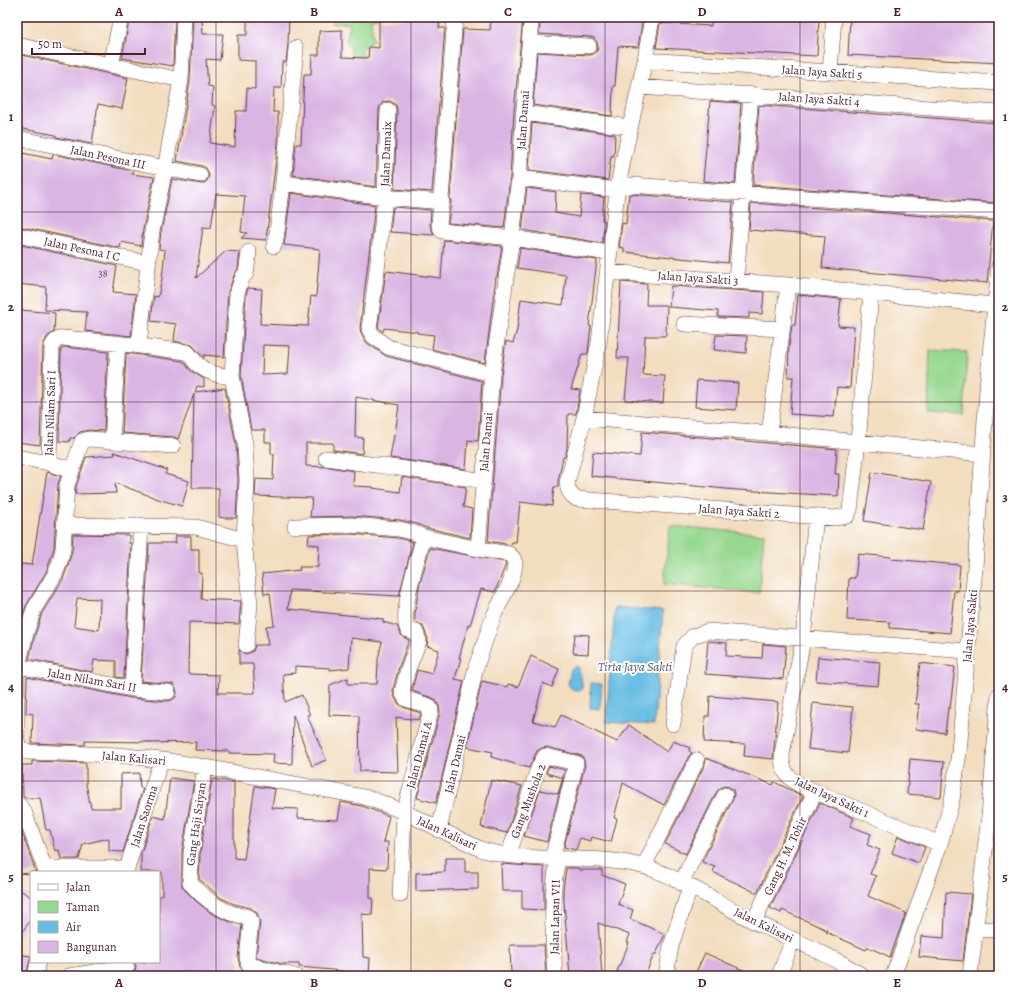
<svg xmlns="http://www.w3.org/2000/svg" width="1016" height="993" font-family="Alegreya,serif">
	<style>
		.green { fill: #96d88f; stroke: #707c5d }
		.water { fill: #68bde4; stroke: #596e88 }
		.building { fill: #dab5e3; fill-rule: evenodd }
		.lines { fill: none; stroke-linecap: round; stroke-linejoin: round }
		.minor-casing { stroke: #633c41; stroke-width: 16 }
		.minor { stroke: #fff; stroke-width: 15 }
		.grid { fill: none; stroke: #4a1f2b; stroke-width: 1; stroke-opacity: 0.55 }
		.labels { text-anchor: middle; stroke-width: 4; stroke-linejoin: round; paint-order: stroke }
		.number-label { font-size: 10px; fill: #6e4459 }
		.street-label { font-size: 12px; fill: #4a1f2b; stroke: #fff }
		.water-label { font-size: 13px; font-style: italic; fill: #54566c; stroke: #fff }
		.neatline { fill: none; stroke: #4a1f2b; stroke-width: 1.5 }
		.grid-label { font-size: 13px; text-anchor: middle; font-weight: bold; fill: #4a1f2b }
	</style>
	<rect width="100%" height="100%" fill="#fff"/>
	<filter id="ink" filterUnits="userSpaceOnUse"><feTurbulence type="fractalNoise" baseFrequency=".025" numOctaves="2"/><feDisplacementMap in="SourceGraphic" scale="8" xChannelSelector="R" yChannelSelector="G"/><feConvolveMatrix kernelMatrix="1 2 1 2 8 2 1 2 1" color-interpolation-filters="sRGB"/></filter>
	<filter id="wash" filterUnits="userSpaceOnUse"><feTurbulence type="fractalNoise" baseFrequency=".012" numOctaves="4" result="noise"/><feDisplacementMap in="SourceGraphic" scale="16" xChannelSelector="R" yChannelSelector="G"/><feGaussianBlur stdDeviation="0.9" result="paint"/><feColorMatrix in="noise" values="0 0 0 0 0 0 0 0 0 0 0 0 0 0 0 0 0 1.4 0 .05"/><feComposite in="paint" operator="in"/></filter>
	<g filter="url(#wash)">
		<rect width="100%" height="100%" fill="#f2ddbe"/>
		<path class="green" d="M332,17H379L371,20L373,41L361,49L364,73L353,72L351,48L346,43L350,23L333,24Z
			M930,350L967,352L964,415L928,413Z
			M670,526L764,534L759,593L664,584Z"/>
		<path class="water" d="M615,607L663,611L654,725L606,722Z
			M575,666L579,668C580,677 583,681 582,690H573L568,684L571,669Z
			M591,683L602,684L600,709L590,708Z"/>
		<g id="blocks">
			<path class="building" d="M130,17L156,21V17H175L173,66L122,58Z
				M193,17H202L203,34H223L220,60L206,59L208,86L213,87L212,105L215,106L210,143L235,147L236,111H246L247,88L255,89V61L238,60V35H247V17H289L288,44L286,62H282L281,88H274L273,112H278V143L266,240L241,238L247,233L241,232L245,196L216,194L211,228L203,227L196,278L226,251L240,252L238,269L235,273L228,292L224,357L204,355V358L192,345L174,341L176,324L151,321L154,296L158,297L162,278L165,250L159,249L161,232L172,179L202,184L207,181L209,176L208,172L206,168L202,166L177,161L190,81Z
				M406,17H440L439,28H445L432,192L394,189L397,110L396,105L393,103L389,101L383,102L380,106L379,110L376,187L293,175L296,144H301L304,74H311L312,55H319V31L342,30V57L368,58L369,47L379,48V20H405Z
				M491,17H523L514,112L510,177L504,228L448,223L451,202L450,198L463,29L490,30Z
				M541,17H643L638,47L618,46L615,86H613L612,116L533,105L537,52L589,55L593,54L597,51L598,47L597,42L594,38L590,37L539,34Z
				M711,17H819L817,56L656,48L660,23L711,26Z
				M850,17H999V63L848,55Z
				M17,54L128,78L122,109L98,104L92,144L56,137V135L23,129V128L17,127Z
				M710,101L741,103L735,184L703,181Z
				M759,105L999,123V175L997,197H995V203L753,185Z
				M532,123L615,134L614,156H611L608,180L529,170Z
				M17,152L52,159L53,154L133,171L132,174L154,177L143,229L141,246L121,242L120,248L17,226Z
				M527,188L556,192L555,213L579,217L581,195L604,197L602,220L605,221L602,243L522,230Z
				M291,193L375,205L360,328L361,333L367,343L386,356L482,381L478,441L468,440L466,469L390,458L394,435H395L399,405L356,397L355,437L363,438L362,454L333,450V443H306V466L329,467L354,471L353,486L373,487V488L400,492L402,477L466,487L463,507L472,509L470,538L427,528L417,524L400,520L352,516L310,517L312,498L255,496L256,479L273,480L274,454H271V442H265V430H251L241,375L246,295L248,288L262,289L260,324L308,326L311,296L316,297L320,249L284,245ZM263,345L290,346L288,374L262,375Z
				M629,194L733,202L728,263L624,252V248L619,247L622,223L626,224Z
				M751,203L993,221L987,283L822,268L825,236L749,230Z
				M393,207L431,210L430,225L434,235L390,232Z
				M444,240L502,246L497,277H496L485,363L432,349L434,335L417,333L418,332L384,328L383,332L378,327L386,271L441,278Z
				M17,244L117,266L113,292L136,294L131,336L85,331L87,312L45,310L46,287L17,284Z
				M520,248L597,260L589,326H591L588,352L587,354H582L571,389L580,390L576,414H568L567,448L565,457H563L558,481V487H554L552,506L520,502L516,542H512L511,545L488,541L501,375L506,341L513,343L517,330L521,299L563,305L566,275L517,268Z
				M621,282L647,284L646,305H667L666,336H645L643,375L665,376L663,403L625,400L629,358H617Z
				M671,286L764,292L762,314L749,313V318L718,317V311L669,307Z
				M798,295L841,299L838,326L854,327L850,388L837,387L834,417L790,414L793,377H788L789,346L792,325H795Z
				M20,310L55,313L54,332L47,337L43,346L40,445L17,442L19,388L17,387V327H19Z
				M716,335L747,336L746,353L714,350Z
				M64,347L108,352L104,431L89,430L80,432L74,438H70L69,442L59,441L61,349Z
				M126,353L183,361L191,371L204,379V387L197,386L195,392L225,388L236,445L238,480L236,518H225L219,517V488H192L194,394L178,439L174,437L122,433Z
				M697,380L738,383L736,410L695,407Z
				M642,432L837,449L835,474H839L838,496L737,490L591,476L593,452L640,456Z
				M114,452L167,470L165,474L189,481L182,506L161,500L115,483L116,493L75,494L76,487L86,457L115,455Z
				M47,472L61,476L58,484L54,548L47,570L26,606L17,632V593L21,564L32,565Z
				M872,472L931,482L923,530L864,521Z
				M73,534L129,535V543H131L124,678L116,677V661L94,660L92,672L29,659L35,635L42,613L63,579L68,565L72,551ZM77,598L100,599L99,630L74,626Z
				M351,534L398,538L413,542L399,596L290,590L288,609L367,617L383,619V622L397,626L402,636L409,640L399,667L393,690L394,696L398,703L403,707L421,713L419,720L396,717L398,772L360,771L359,716L329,715L330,685L348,678V684H377L378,659L382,642L351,638L349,668L330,670V668L295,666V673L283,674L285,702L302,695L310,715H307L326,760L312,766L293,715L292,764L273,763L274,754L229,753V751L195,750L196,742L149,743V742L85,741V745L32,743L33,714L26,713L27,677L131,698L167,701L172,700L176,697L177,693L176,689L173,684L141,681L149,543H176L175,536H191V549H199V573H202L201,599L241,601L239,624L189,622L188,674L219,675L218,693H255L253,664H239V650L245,654L249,653L253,651L255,645H268L266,626L274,625L270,593L264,594L262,574L300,570L299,567H318L319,545L308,544L309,535Z
				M430,548L505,562L506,564L495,592L481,589L470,625H468L459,658H461L455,679L464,681L436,803L417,798L440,712L439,706L435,699L412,691L417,670L432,674L439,650L427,646L428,639L424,629L422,625L415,622V613L419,587Z
				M858,554L891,557V559L960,565L958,591H954L950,633L890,628V622L847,620L849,578H855Z
				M575,634L589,635L588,654L573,653Z
				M708,641L727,643L726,656L762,658L763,644L786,646L783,679L772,678V679L705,674Z
				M531,656L559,669L552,687L543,683L533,721L555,727L561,715L617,742L629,725L667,752L673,741L690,748L689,751L692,753L689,756L664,805L623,783L614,818L617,819L611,842L591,837L590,841L580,838L576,850L564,847L585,765L584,760L582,756L547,747L542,748L537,751L529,768L491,757L493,752L467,747L482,681L507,687L508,684L518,687Z
				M818,657L880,662L878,686L816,681Z
				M920,663L955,667L950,708H948L945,733L916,729L919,704H915Z
				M710,696L778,702L773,759L744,756L745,744L704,742L705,716H709Z
				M813,703L853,707L848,753L808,749Z
				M706,758L773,785L774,782L803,796L757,893L713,872L715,867L702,862L733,799L734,794L733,790L729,787L724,786L720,788L717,791L686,854L665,844L705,764Z
				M910,759L944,762L941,797L907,794Z
				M32,761L86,763V784L91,808H121V774L139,773L140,788H143L123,852L109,851V838L83,844L79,859H61L59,850L55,851L50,830H46L40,798H25L23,796L22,765H32Z
				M549,766L565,770L547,842L524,836L540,790L558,794L563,778L546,773Z
				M170,778L194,781L182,852V887L197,902L211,913L228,921L242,925L238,957L240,967L243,971L247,974L256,976H128L132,974L135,971L136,966L134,962H159V896H162V872H141V853L153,816L165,819Z
				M212,779L234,782V858L244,859L255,786L275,789L272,808L298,809V818L338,820L341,802L362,806L389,816L383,842H388L387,869L370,868V898H373L372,915L362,914L363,957L370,958L369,976L343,975V971L299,967V964H282L256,957L260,922L257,913L251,908L234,904L221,898L199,879L200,854Z
				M491,780L522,786L507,833L481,827Z
				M820,803L854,818L850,826L871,834L867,845L880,850L870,874L876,876L868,896L906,913L890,957L868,947L866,950L826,932L827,930L782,910L781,913L770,908Z
				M17,821H18L36,872H31V874L17,873Z
				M898,836L925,847L919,863L892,853Z
				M445,858H465V872H478V889L416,891V873L445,872Z
				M501,864L544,867V910L522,909V891H502Z
				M566,868H579V870H602V875L625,884L618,904L633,910L630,919L665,934L656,954H654L645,976H615L629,943L627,942L630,935L598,923L602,976H570L563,890Z
				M17,888L31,897V919L17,940Z
				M946,892L971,894L963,961L919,957L921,936L944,938Z
				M510,945H544L546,976H511Z
				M705,953L756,976H694Z
				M17,954L31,956L26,976H17Z"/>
		</g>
	</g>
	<g filter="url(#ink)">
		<use href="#blocks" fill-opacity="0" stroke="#633c41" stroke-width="1"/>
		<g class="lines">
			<g class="minor-casing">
				<path id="minor" d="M455,17L439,225L442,231L512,238L609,253
					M652,17L645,60L618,184L599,342L584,418L567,483C568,491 570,495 577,499L834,518L847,516L850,510L858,442L983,454
					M529,43L589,46
					M17,45L181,80
					M296,48L283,183L385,197L442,202
					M645,60L999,83
					M111,65L121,17
					M830,72L834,17
					M639,87L999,113
					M388,110L385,197L377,270L369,329L373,336L388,347L492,374
					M523,113L630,127
					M17,138L200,175
					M519,178L617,190
					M618,184L999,212
					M17,235L147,263
					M274,246L276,240L283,183
					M607,272L788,285L994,305
					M736,281L751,94
					M684,324L782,329
					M133,345L187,352C191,355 193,360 197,364C206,372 220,377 232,376
					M584,418L790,435L858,442L871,293
					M769,434L788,285
					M112,441L118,343
					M17,457L49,463L59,467H73
					M326,458C379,466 431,471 483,481
					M49,463L52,346C55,340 58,339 64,338L133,345L138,342L140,336L152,231L165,169L181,80L184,17
					M816,516L803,639L782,754C782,770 786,777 800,785L940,844
					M65,525L196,527L244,540
					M295,526L351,525L399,529L415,533L424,537L478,549
					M246,645L250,605L244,540L247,480L245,444L232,376L237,293L243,276L246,274L249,252
					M17,666V735
					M132,689L141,525
					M168,692L132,689L18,666L26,633L34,609L55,574L60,562L63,549L67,485L82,441L89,439L173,446
					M673,724L684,646L693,636L708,631L967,651
					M17,741L20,749L27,752L119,755L169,761L205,767L364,797C405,809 444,833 483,850C533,864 585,854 634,864C675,873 717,903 755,922C791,939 829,954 863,976
					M205,767L191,853L190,883C207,901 223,914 249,917L251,921L247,958L249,965L295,976
					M17,803L24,811L46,872
					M439,830L476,667L494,615L511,581L514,571L515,563L513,558L509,554L478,549L492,374L512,238L519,178L530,31L532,17
					M508,856L539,766L545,756L576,763L552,859
					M644,866L697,760
					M45,868H127
					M127,872V868L161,760
					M681,883L725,795
					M400,895L404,813L431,710L429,706L406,699L402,692L408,669L419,641L416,632L408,630C398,618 419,553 424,537
					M754,921L815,792
					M977,929L999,930
					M35,976L38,962
					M69,976L127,967
					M555,976C553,937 550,897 558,859
					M666,976L671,946L690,887
					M779,976L793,939
					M893,976L940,844L952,800L959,752L975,567L988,375L999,266
					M970,976L989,816L999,695"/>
			</g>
			<use href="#minor" class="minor"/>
		</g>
	</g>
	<path class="grid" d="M216,17V976M411,17V976M605,17V976M800,17V976M17,212H999M17,402H999M17,591H999M17,781H999"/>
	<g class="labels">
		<g class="number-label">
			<text x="103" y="277">38</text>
		</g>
		<g class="street-label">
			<text transform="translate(822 72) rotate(4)" y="4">Jalan Jaya Sakti 5</text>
			<text transform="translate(819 99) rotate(4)" y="4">Jalan Jaya Sakti 4</text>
			<text transform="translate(523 120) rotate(-86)" y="4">Jalan Damai</text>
			<text transform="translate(386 154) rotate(-88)" y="4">Jalan Damaix</text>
			<text transform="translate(108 157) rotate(12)" y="4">Jalan Pesona III</text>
			<text transform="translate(82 249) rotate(12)" y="4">Jalan Pesona I C</text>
			<text transform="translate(698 278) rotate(4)" y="4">Jalan Jaya Sakti 3</text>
			<text transform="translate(50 413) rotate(-88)" y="4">Jalan Nilam Sari I</text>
			<text transform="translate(486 442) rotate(-85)" y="4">Jalan Damai</text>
			<text transform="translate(739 511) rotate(4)" y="4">Jalan Jaya Sakti 2</text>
			<text transform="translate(970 626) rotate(-85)" y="4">Jalan Jaya Sakti</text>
			<text transform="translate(92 680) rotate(10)" y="4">Jalan Nilam Sari II</text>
			<text transform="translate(419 755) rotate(-75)" y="4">Jalan Damai A</text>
			<text transform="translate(134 758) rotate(5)" y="4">Jalan Kalisari</text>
			<text transform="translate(455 764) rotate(-77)" y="4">Jalan Damai</text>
			<text transform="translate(832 797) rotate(25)" y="4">Jalan Jaya Sakti 1</text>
			<text transform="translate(528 801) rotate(-69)" y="4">Gang Mushola 2</text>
			<text transform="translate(144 816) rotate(-72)" y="4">Jalan Saorma</text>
			<text transform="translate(196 824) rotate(-82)" y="4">Gang Haji Saiyan</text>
			<text transform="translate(447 833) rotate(25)" y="4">Jalan Kalisari</text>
			<text transform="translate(785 856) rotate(-65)" y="4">Gang H. M. Tohir</text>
			<text transform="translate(555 917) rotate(-89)" y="4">Jalan Lapan VII</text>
			<text transform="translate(764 925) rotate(26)" y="4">Jalan Kalisari</text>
		</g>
		<g class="water-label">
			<text x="635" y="671">Tirta Jaya Sakti</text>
		</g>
	</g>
	<rect width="1016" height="993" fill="none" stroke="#fff" stroke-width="44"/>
	<rect x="30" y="871" width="130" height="92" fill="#ffffff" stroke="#b7a5aa"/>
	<rect x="38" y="884" width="20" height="6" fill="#ffffff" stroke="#b7a5aa"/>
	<text x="66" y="891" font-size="12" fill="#4a1f2b">Jalan</text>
	<rect x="38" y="901" width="20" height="12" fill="#96d88f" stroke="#b7a5aa"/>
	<text x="66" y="911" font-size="12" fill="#4a1f2b">Taman</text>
	<rect x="38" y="921" width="20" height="12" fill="#68bde4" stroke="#b7a5aa"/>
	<text x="66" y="931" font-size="12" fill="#4a1f2b">Air</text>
	<rect x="38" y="941" width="20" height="12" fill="#dab5e3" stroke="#b7a5aa"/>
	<text x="66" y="951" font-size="12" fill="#4a1f2b">Bangunan</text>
	<path d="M32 48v6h113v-6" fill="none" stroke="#4a1f2b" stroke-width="2"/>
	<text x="38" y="48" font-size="12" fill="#4a1f2b" stroke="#ffffff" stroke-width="3" paint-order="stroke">50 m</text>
	<rect x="22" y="22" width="972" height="949" class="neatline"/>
	<g class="grid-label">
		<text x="119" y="16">A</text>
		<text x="314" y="16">B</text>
		<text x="508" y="16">C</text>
		<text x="702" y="16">D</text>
		<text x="897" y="16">E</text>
		<text x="11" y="121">1</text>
		<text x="1005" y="121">1</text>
		<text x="11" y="311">2</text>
		<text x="1005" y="311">2</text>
		<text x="11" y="501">3</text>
		<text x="1005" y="501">3</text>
		<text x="11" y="691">4</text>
		<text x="1005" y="691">4</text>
		<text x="11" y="881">5</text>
		<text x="1005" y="881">5</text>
		<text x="119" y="987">A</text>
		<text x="314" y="987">B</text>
		<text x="508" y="987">C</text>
		<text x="702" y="987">D</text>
		<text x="897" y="987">E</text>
	</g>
</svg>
